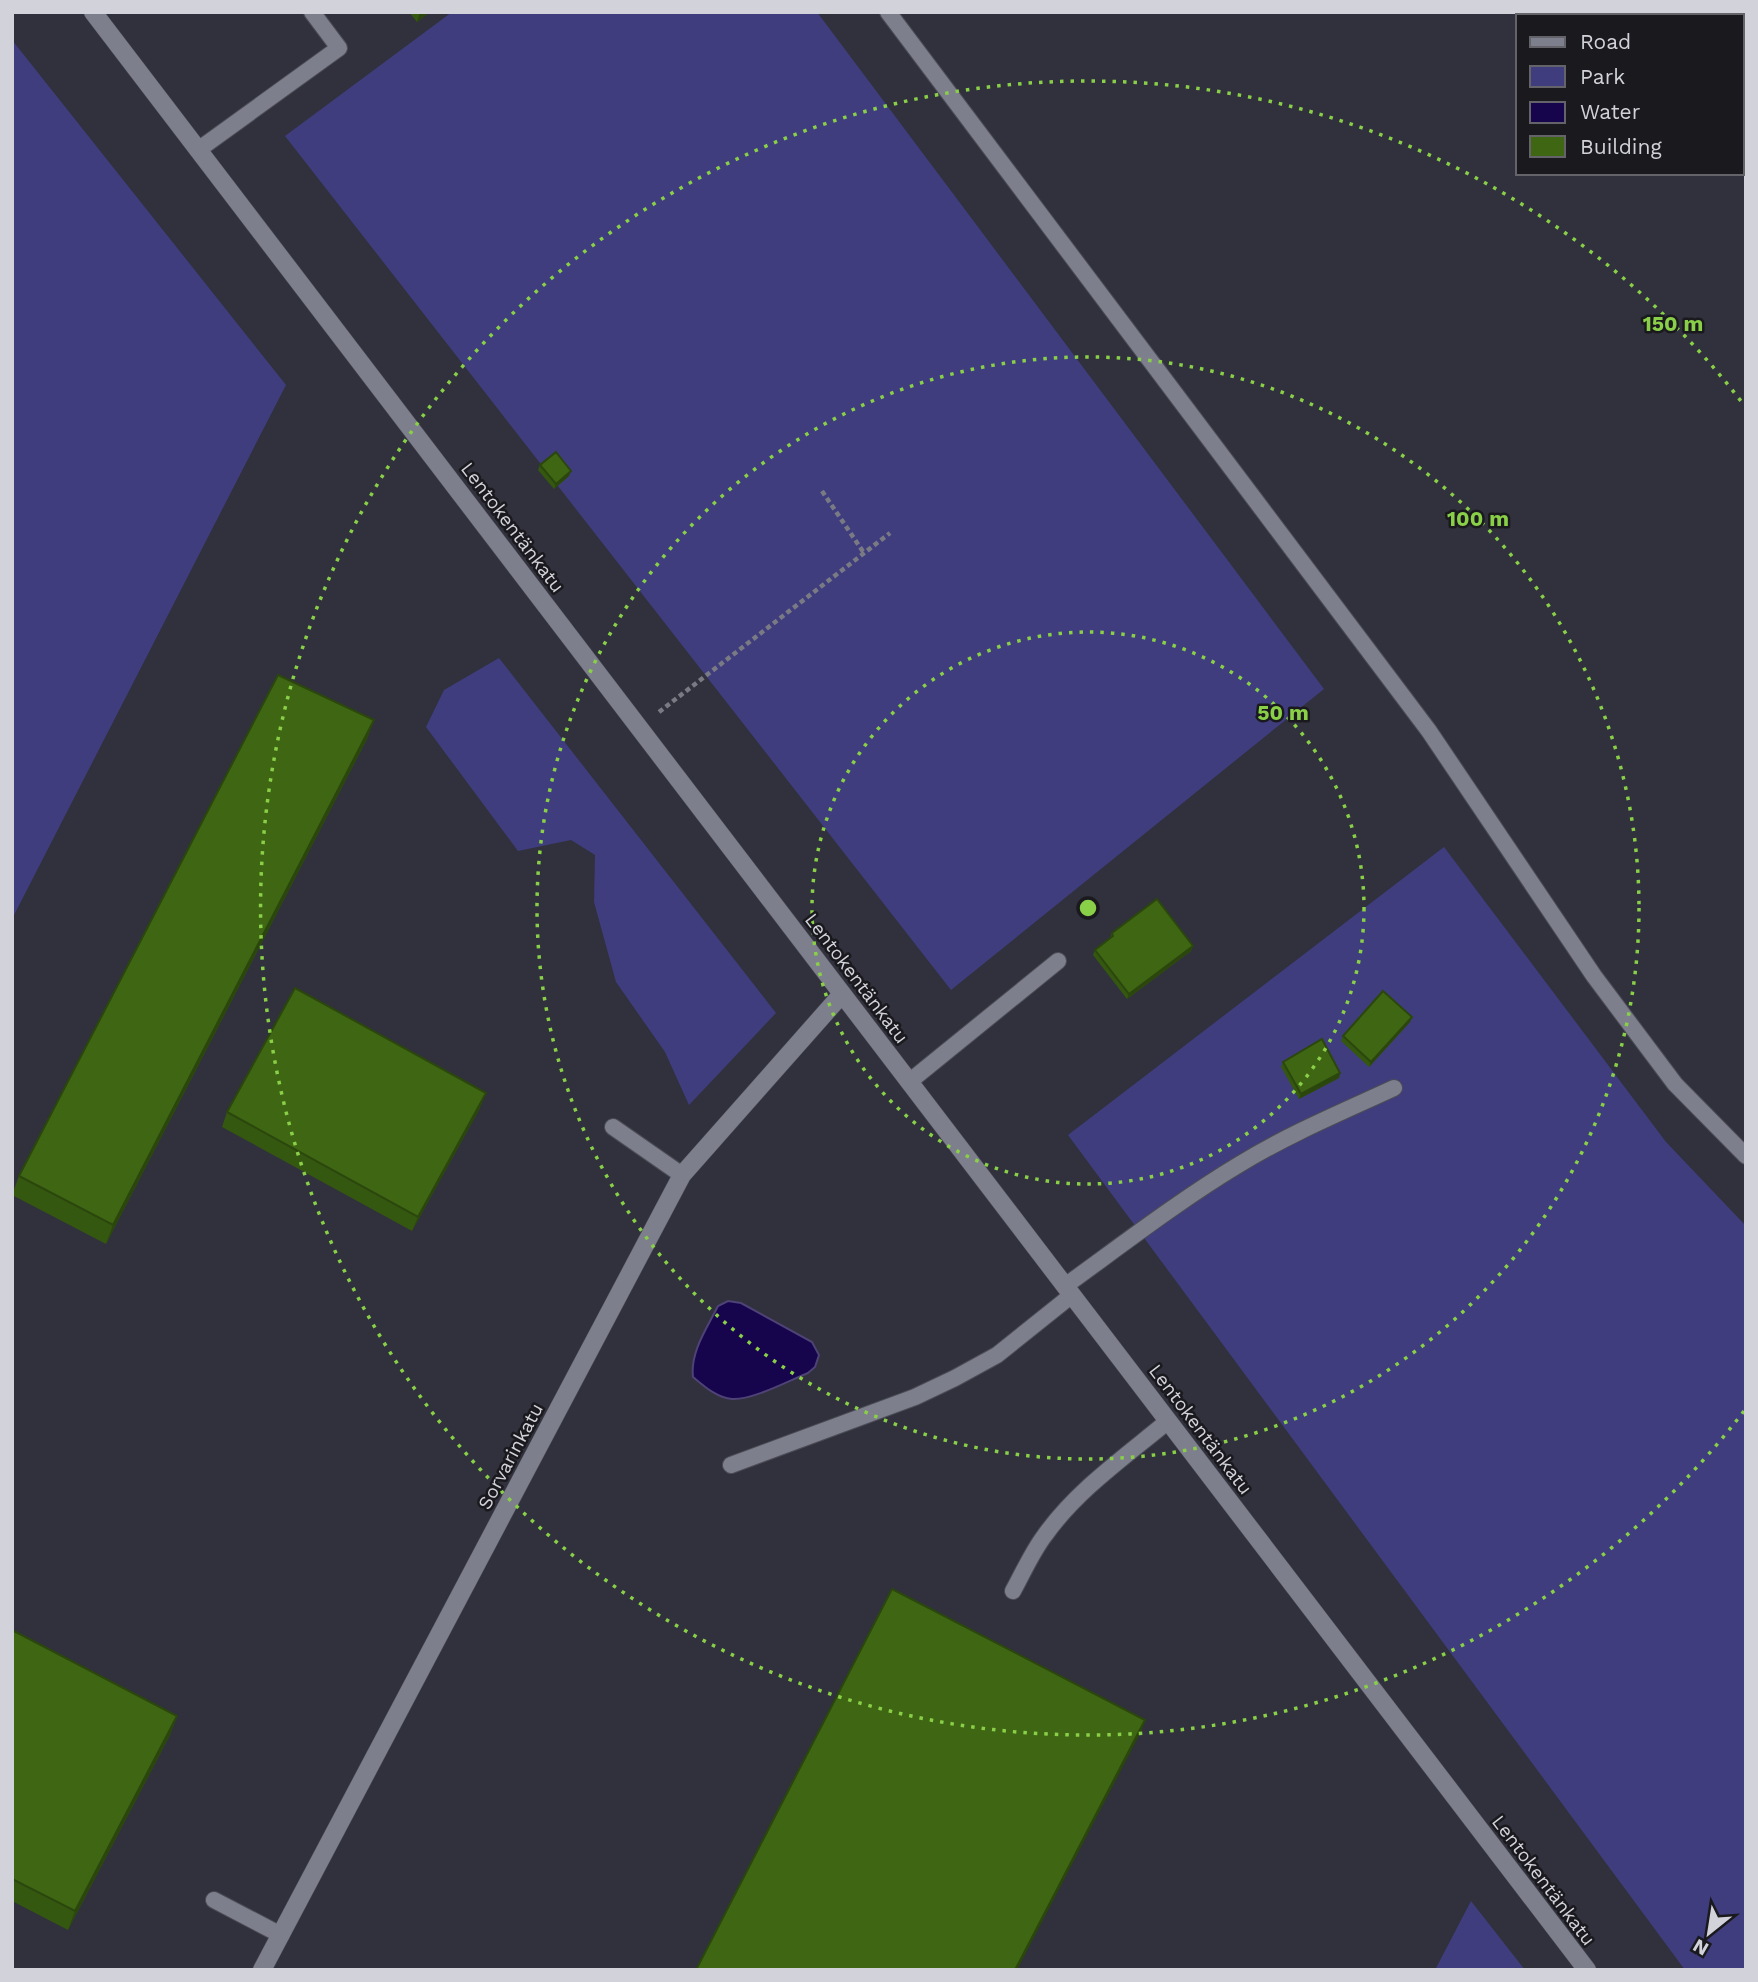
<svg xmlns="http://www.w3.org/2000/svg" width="1758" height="1982" font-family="'Work Sans',sans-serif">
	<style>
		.green { fill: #3f3d7e }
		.water { fill: #16044c; stroke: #4e4277; stroke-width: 2 }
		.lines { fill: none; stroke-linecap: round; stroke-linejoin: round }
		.service-casing { stroke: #4c4d56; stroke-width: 18 }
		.minor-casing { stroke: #4c4d56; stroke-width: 19 }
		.path { stroke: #7a7a84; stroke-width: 4.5; stroke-dasharray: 5 3.5; stroke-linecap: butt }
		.service { stroke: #7e7f8d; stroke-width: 16 }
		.minor { stroke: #7e7f8d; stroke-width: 18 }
		.wall { fill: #355810 }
		.shaded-wall { fill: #2b470d }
		.building { fill: #3e6613; stroke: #2b470d; stroke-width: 2 }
		.ring { fill: none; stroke: #89cf48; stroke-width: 3.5; stroke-dasharray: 3.5 7 }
		.labels { text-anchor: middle; stroke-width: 5; stroke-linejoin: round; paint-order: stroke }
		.street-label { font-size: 19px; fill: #d2d2da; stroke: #19191e }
		.centre { fill: #89cf48; stroke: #19191e; stroke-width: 3.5 }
		.ring-label { font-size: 21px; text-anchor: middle; font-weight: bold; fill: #89cf48; stroke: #19191e; stroke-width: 5; stroke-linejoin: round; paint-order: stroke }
	</style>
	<rect width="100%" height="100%" fill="#30313c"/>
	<path class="green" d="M452,12H817L1324,689L951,990L285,136Z
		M12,40L286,385L12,919Z
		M499,658L776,1013L689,1105L665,1052L616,982L594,902L595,855L571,840L518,851L426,727L444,690Z
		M1444,847L1666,1142L1746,1226V1970H1685L1068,1135Z
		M1471,1901L1525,1970H1435Z"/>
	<path class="water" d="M728,1301L741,1303L812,1342L819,1355L815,1367L808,1373C788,1381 753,1400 732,1399C717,1398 704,1386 693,1377C690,1352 707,1328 718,1306Z"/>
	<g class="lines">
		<g class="service-casing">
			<path id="service" d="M888,12L1429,731L1594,976L1675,1084L1746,1156
				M198,150L339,48L312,12
				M909,1082L1058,961
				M613,1127L682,1175
				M1065,1286C1123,1244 1180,1200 1240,1164C1289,1134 1342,1112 1394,1088
				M731,1465L915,1397L955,1378L997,1355L1072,1295
				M1013,1591C1023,1573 1032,1552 1045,1535C1077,1490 1126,1456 1168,1421
				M214,1900L281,1935"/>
		</g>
		<g class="minor-casing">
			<path id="minor" d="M93,12L1587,1970
				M262,1970L682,1175L842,994"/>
		</g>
		<path class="path" d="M822,491L864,553
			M659,712L890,533"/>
		<use href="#service" class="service"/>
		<use href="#minor" class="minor"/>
	</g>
	<path class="wall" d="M409,12H430L417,22Z
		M540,465L569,476L554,489L538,470Z
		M374,720L367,739L106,1244L12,1195L19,1176Z
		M1112,933L1193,946L1191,951L1127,999L1093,955L1095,950L1110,938Z
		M1412,1017L1410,1022L1369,1067L1341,1041L1343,1036Z
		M1283,1062L1340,1073L1339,1078L1299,1099L1281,1067Z
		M480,1108L412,1231L222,1127L227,1112Z
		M12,1630L177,1716L170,1735L68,1930L12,1901Z"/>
	<path class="shaded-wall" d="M420,12H430L417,22Z
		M571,471L569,476L554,489L556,484Z
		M374,720L367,739L106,1244L113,1225Z
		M1193,946L1191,951L1127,999L1129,994Z
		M1412,1017L1410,1022L1369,1067L1371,1062Z
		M1340,1073L1339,1078L1299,1099L1301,1094Z
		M486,1093L480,1108L412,1231L418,1217Z
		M177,1716L170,1735L68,1930L75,1911Z
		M1145,1720L1142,1730L1017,1970H1015Z"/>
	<path class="building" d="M556,452L571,471L556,484L540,465Z
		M278,675L374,720L113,1225L19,1176Z
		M1157,899L1193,946L1129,994L1095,950L1113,936L1112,933Z
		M295,988L486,1093L418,1217L227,1112Z
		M1383,991L1412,1017L1371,1062L1343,1036Z
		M1322,1039L1340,1073L1301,1094L1283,1062Z
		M892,1589L1145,1720L1015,1970H696Z
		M12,1630L177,1716L75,1911L12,1879Z"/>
	<g class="ring">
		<circle cx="1088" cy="908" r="276"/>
		<circle cx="1088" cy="908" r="551"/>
		<path d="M1744 1411A827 827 0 1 1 1744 405"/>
	</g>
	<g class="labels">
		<g class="street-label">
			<text transform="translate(513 527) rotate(53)" y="7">Lentokentänkatu</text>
			<text transform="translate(857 978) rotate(53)" y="7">Lentokentänkatu</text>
			<text transform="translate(1201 1429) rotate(53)" y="7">Lentokentänkatu</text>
			<text transform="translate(510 1456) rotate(-62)" y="7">Sorvarinkatu</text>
			<text transform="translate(1544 1880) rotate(53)" y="7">Lentokentänkatu</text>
		</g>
	</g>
	<circle cx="1088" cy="908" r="10" class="centre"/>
	<g class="ring-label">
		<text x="1673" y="331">150 m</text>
		<text x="1478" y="526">100 m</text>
		<text x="1283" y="720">50 m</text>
	</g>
	<rect width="1758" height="1982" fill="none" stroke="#d2d2da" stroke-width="28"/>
	<rect x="1516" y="14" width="228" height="161" fill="#19191e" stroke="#636369" stroke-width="2"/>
	<rect x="1530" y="37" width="35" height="10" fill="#7e7f8d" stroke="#636369" stroke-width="2"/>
	<text x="1580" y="49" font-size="21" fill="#d2d2da">Road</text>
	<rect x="1530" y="66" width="35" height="21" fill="#3f3d7e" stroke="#636369" stroke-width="2"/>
	<text x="1580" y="84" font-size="21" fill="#d2d2da">Park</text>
	<rect x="1530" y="102" width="35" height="21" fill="#16044c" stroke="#636369" stroke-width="2"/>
	<text x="1580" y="119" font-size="21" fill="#d2d2da">Water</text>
	<rect x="1530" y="136" width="35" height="21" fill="#3e6613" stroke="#636369" stroke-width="2"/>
	<text x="1580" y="154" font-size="21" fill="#d2d2da">Building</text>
	<g transform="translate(1709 1933) rotate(210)" stroke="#19191e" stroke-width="5" paint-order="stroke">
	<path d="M0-5L12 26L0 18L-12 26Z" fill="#d2d2da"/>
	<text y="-10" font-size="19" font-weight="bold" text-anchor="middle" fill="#d2d2da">N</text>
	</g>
</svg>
